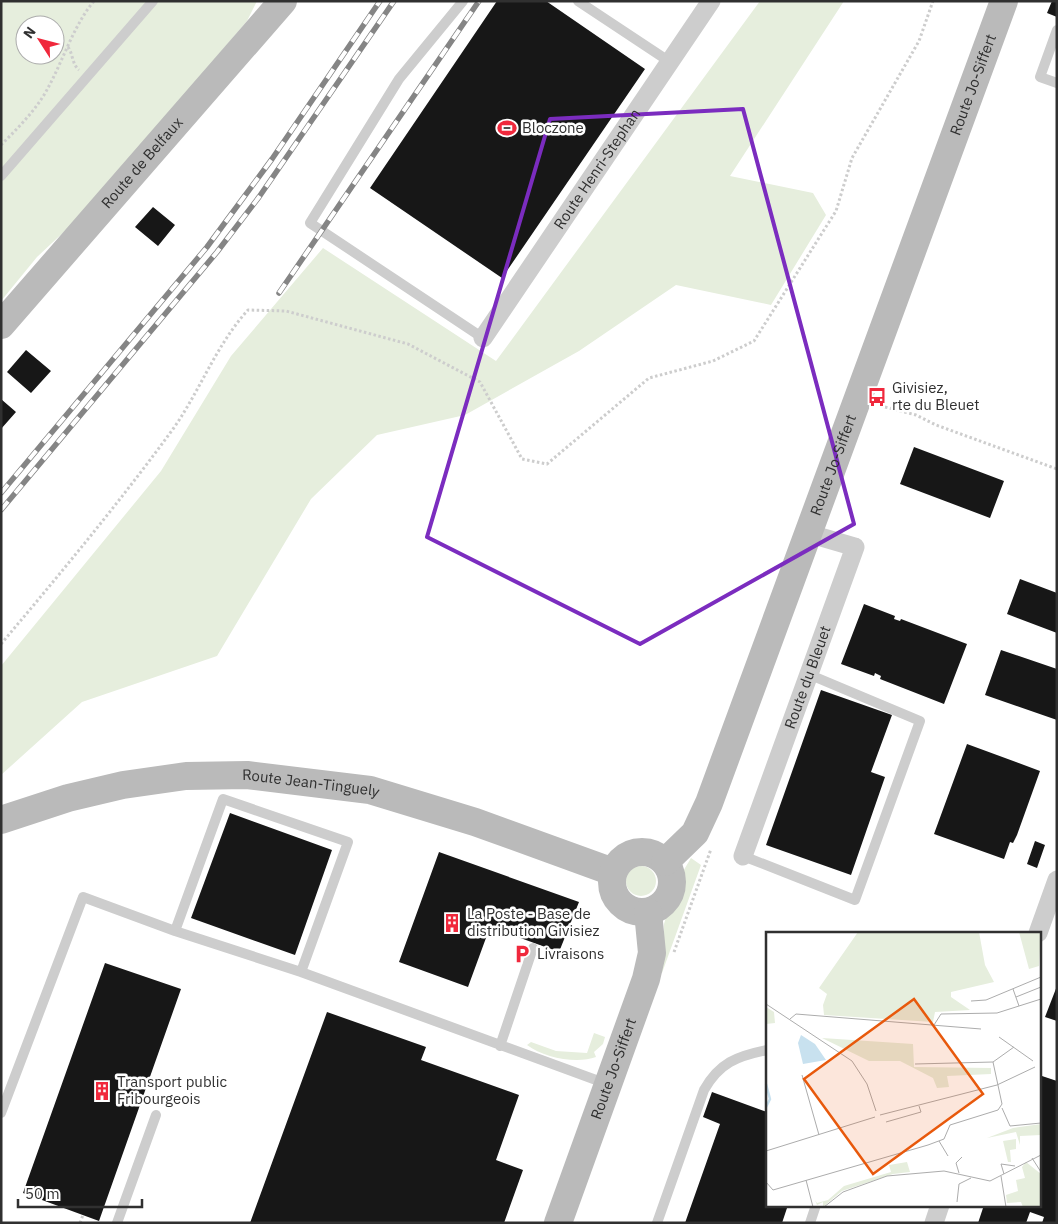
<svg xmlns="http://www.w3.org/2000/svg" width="1058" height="1224" font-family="'IBM Plex Sans',sans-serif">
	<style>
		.green { fill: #e6eedd; fill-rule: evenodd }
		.building { fill: #171717 }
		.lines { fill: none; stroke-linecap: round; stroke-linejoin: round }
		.path { stroke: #cdcdcd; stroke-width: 3; stroke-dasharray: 2.5 2.5; stroke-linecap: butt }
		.lane { stroke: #cdcdcd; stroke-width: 10 }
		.street { stroke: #cdcdcd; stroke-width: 19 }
		.secondary { stroke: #bababa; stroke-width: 28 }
		.rail-casing { stroke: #858585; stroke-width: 5.5 }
		.rail { stroke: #fff; stroke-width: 4; stroke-dasharray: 11; stroke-linecap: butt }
		.marked { fill: none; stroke: #7b2cbf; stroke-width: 4; stroke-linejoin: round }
		.labels { text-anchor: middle; stroke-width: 5; stroke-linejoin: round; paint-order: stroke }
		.street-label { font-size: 15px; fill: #303030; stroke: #fff }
		.poi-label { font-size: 15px; fill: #303030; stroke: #fff; text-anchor: start }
		.inset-river { fill: none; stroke: #c8e1ef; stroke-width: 2.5 }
		.inset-road { fill: none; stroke: #acacac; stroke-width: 1 }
		.view { fill: #e8590c; fill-opacity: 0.15; stroke: #e8590c; stroke-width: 2.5 }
		.inset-edge { fill: none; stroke: #303030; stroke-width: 2.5 }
	</style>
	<rect width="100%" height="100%" fill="#fff"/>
	<path class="green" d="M1,1H257L247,21L82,215L37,257L1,301ZM25,25H55V55H25Z
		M760,1H844L730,176L813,193L826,215L771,305L676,285L579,351L465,415L377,435L311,499L217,656L82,702L1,775V666L161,471L231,356L323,248L496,361Z
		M691,858L701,865L662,973L660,972L663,959L664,924L667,914L680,892L682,873Z
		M626 881a15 15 0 1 1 30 0a15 15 0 1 1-30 0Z
		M594,1033L605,1037L603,1044L594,1052L596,1057C577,1064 544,1058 527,1045L531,1042L556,1051L587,1053Z"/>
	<path class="building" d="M497,1H546L645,69L502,278L370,188Z
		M1052,1H1057V17L1047,13Z
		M153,207L175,225L158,246L135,227Z
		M26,350L51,371L31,393L7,372Z
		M1,399L16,412L1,429Z
		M914,447L1004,481L990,518L900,484Z
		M1020,579L1057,593V633L1007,614Z
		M864,604L895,616L894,619L900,621L901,619L967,644L944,704L880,679L881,676L875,673L874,676L841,664Z
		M1001,650L1057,669V720L985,695Z
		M821,690L892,715L871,772L885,777L851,875L766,845Z
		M967,744L1040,771L1017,835L1013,843L1010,842L1004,859L934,834Z
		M230,813L332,850L295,955L191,918Z
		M1035,841L1045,845L1037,868L1027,864Z
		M439,852L579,902L559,952L490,927L468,987L399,962Z
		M105,963L181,989L99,1221L23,1193Z
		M1057,986V1021L1045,1017Z
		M327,1012L426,1047L421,1060L519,1095L496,1160L523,1170L504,1223H250Z
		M1039,1075L1057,1081V1223H1042L1044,1217L1030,1212L1026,1223H978L984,1205H1039Z
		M712,1092L767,1112V1205H788L782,1223H685L720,1124L703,1117Z"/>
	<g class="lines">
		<path class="path" d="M68,47C73,54 72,64 79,70
			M1,145C19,127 38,108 49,86C64,58 74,25 94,1
			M885,407L916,415L936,425L1057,469
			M1,644C60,574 119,503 173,429C200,391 216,345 248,310L286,311L408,344L480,382L522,459L547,464L649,378L713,361L754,341L836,211L852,158L919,41L933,1
			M674,952L711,849
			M80,1223L83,1215"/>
		<path class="lane" d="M463,1L399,79L310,223L483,338
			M578,1L670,62
			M1057,30L1040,77L1057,83
			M1,176L153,1
			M743,856L855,900L920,721L808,674
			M175,931L223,799L348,842L301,972
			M500,1046L533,948
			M1,1113L83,897L175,931L301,972L607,1084
			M117,1223L156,1115
			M657,1223L704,1090C719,1063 737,1056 767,1050
			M810,1223L816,1205"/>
		<g class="street">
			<path id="s1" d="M483,338L711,1"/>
			<path id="s2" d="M743,856L855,547L807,533"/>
			<path d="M1038,933L1057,880"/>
			<path d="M934,1223L940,1205"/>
		</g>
		<g class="secondary">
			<path id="s3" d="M1,325L283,1"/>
			<path id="s4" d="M1,820L68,798L123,785L186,776L247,775L370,790L475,822L613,872"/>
			<circle cx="642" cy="882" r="30"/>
			<path id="s5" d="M665,862L695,833L709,803L1004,1"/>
			<path id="s6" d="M558,1223L646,979L652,953L648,912"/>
		</g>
		<g class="rail-casing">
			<path id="rail" d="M279,293L479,1
				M1,493L207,247L272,159L380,1
				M1,510L217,252L259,197L394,1"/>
		</g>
		<use href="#rail" class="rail"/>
	</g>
	<path class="marked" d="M743,109L854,524L640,644L427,537L550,119Z"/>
	<defs>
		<g id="stadium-bare" transform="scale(1.5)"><path d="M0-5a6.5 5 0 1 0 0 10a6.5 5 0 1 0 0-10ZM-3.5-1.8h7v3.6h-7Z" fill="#f0283c" stroke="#fff" stroke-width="2.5" paint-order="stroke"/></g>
		<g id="bus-bare" transform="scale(1.5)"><path d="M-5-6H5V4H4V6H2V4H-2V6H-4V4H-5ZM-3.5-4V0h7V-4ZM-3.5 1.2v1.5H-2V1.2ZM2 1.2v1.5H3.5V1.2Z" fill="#f0283c" stroke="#fff" stroke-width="2.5" paint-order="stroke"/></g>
		<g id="building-bare" transform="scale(1.5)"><path d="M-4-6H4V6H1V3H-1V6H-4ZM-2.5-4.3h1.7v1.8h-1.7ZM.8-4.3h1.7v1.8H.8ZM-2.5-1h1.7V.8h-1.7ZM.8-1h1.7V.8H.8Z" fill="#f0283c" stroke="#fff" stroke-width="2.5" paint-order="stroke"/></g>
		<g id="parking-bare" transform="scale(1.5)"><path d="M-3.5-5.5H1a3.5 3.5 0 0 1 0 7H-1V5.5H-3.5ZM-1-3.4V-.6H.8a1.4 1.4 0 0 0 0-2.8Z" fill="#f0283c" stroke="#fff" stroke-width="2.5" paint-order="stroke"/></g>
	</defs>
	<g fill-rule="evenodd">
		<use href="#stadium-bare" x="507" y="128"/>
		<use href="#bus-bare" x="877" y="397"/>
		<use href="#building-bare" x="452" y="923"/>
		<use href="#parking-bare" x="522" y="954"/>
		<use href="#building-bare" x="102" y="1091"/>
	</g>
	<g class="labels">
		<g class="street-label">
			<text dy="5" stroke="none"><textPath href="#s5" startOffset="840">Route Jo-Siffert</textPath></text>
			<text dy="5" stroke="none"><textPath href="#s3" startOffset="215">Route de Belfaux</textPath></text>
			<text dy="5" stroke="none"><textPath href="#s1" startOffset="204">Route Henri-Stephan</textPath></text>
			<text dy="5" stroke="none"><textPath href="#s5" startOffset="435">Route Jo-Siffert</textPath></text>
			<text dy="5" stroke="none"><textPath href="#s2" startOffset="190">Route du Bleuet</textPath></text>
			<text dy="5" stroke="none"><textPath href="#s4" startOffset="316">Route Jean-Tinguely</textPath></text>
			<text dy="5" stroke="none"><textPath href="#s6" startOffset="164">Route Jo-Siffert</textPath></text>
		</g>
		<g class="poi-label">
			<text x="522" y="133">Bloczone</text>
			<text x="892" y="393">Givisiez,<tspan x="892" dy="17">rte du Bleuet</tspan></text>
			<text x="467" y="919">La Poste - Base de<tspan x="467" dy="17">distribution Givisiez</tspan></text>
			<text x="537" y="959">Livraisons</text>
			<text x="117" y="1087">Transport public<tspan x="117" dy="17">Fribourgeois</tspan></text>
		</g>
	</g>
	<g transform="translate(766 932)">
		<rect width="275" height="275" fill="#fff"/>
		<path d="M92,0H213L219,33L228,50L185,60V65L204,78L169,80L167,90L58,83L57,73L61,62L53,56ZM253,0H275L273,34L263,37ZM0,75L8,80L9,91L0,92ZM56,106L147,112L148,135L225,136V142L181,144L183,155L171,156L167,146L134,129H103ZM275,192V203L254,204V213L250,200L221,206L247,196ZM250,207V217L244,218L245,230H242L237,209ZM141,230L144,240L127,242L76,259L57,275V270L51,273L49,268L51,271L62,268L78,254L125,240L123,233ZM260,230L275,242V275H257L255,270L241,271L240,263L252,259L250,248L259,246L256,235Z" fill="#e6eedd"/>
		<path d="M35,103L49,112L60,128L37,132L32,111Z" fill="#c8e1ef"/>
		<path class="inset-river" d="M0,152L4,167L0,175"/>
		<path class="inset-road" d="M247,57L253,74M250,65L275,55M205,69L220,68L275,45M0,72L86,129L101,152L110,179M24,87L30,82L215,97M168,93L175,82L231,81L275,67M233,105L267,129M149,132L227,130M36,143L53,203M236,176L244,194L275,191M114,183L231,153L269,135M120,190L155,180L153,174M173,209L182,224M0,219L109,185M266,226L275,240M193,241L190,231L196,225M238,242L235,232L249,234M235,244L240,275M40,248L47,275M0,250L7,258L162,213L178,207L184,193L232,178L236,172L227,130L248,115M191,270L193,252L205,246M58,275L77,260L121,244L178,239L224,249L275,223"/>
		<path class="view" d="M148,67L217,162L107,242L38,147Z"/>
		<rect width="275" height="275" class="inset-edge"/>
	</g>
	<rect width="1058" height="1224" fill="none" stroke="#303030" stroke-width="5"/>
	<g transform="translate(40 40) rotate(306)"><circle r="24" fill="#ffffff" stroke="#acacac"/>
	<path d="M0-4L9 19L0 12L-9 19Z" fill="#f0283c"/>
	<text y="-8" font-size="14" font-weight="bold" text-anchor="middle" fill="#303030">N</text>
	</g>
	<path d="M18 1199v8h124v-8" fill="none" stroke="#303030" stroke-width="2.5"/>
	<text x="25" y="1199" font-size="15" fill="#303030" stroke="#ffffff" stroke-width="4" paint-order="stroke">50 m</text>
</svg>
